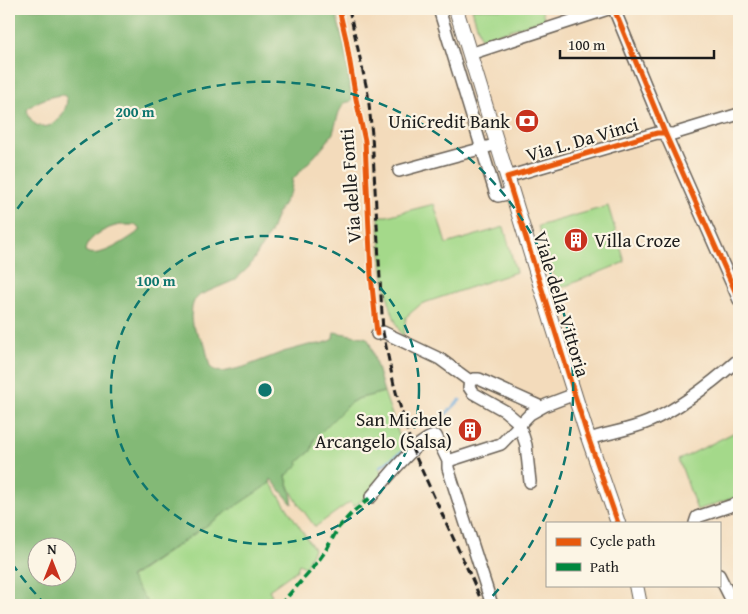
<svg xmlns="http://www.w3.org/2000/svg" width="748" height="614" font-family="'Gentium Book Plus',serif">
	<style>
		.green { fill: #a4d98a; stroke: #607a53 }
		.forest { fill: #83b976; stroke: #506a49; fill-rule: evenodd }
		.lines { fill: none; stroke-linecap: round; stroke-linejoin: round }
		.stream { stroke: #65a5d8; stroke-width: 3 }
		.minor-casing { stroke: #675f54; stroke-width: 14 }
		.tertiary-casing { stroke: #675f54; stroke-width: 16 }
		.minor { stroke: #fff; stroke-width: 11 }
		.tertiary { stroke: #fff; stroke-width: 14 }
		.rail { stroke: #1c1c1c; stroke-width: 3; stroke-dasharray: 8 4; stroke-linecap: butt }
		.quiet { stroke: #00873e; stroke-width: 4; stroke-dasharray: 8 4; stroke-linecap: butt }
		.cycleway-casing { stroke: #fcf5e5; stroke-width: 8 }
		.cycleway { stroke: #e8590c; stroke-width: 5 }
		.ring { fill: none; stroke: #0f766e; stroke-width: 2.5; stroke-dasharray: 9 6 }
		.labels { text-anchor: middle; stroke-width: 4.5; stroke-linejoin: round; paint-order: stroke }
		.poi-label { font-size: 19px; fill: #1c1c1c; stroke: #fcf5e5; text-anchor: end }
		.street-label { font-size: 19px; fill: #1c1c1c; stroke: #fcf5e5 }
		.centre { fill: #0f766e; stroke: #fcf5e5; stroke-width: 2.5 }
		.ring-label { font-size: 15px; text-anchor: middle; font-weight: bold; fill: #0f766e; stroke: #fcf5e5; stroke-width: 4.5; stroke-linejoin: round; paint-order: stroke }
	</style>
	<rect width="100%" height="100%" fill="#fcf5e5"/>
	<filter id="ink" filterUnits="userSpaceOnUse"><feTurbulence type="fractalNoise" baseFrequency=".02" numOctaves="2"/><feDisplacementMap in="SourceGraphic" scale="10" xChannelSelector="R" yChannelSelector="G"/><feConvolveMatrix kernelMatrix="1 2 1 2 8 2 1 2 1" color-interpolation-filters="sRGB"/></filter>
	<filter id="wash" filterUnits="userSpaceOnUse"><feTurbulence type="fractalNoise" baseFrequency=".0096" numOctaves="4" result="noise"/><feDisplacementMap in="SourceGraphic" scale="20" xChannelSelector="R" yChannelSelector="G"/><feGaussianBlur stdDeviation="1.12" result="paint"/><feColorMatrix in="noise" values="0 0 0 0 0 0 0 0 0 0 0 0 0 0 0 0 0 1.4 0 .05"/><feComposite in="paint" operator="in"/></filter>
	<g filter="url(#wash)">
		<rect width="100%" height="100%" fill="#f3dbbb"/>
		<path class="green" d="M472,9H541L545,19L481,39Z
			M434,204L446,244L504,227L516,272L421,304L406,317L403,338C383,299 381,259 379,216H387Z
			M608,206L625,262L558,289L538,226Z
			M384,392L405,452L380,468C386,486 367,496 354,506L350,502L315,527C304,511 290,495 286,476L298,464L297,462L311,451L315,438L350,403L357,399Z
			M739,430V496L697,510L679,460Z
			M270,482L314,549L305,567L299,564L297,570L269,590L272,595L257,605H149L130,578Z"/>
		<path class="forest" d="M9,9H335L344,45L352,101L344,103L339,112L333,133L324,146L293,179L291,191L277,214L270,233L249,267L235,280L200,295L194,301L192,307L191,317L192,325L205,345L210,367L215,371L223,372L244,367L283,352L309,345L321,344L330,341L333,338L334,332L363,337L367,338L370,343L384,392L357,399L350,403L315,438L311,451L298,462L299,464L286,476C288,487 293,494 292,504L271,479L270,483L130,577L149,605H9ZM64,95L67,99C66,124 35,141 27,110C34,101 53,95 64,95ZM120,225H135L141,230C129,238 99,261 85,251C86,238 107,227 120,225ZM38,546H68V576H38Z"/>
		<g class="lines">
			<path class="stream" d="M426,434L460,400
				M380,467L406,449"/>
		</g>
	</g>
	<g filter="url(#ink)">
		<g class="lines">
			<g class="minor-casing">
				<path id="minor" d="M439,9L496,195L498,196L512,193
					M614,9L665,133L739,300
					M470,54L608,9
					M399,171L498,144
					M507,177L657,133L673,134L739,114
					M377,334L383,332L440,359L470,381
					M589,439C608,433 629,430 648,422C681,408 712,383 739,359
					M448,461L501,444L530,414L546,405L575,394
					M530,482L526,445L519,423L505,411L473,393L469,387L470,381L474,379H479L541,407
					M371,497C383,483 419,436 436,436L448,461V468L492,605
					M695,523L697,517L739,503
					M719,575L734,605"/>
			</g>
			<g class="tertiary-casing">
				<path id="tertiary" d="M456,9L552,323L586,431L618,523
					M636,585L640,605"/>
			</g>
			<use href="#minor" class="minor"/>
			<use href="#tertiary" class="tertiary"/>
			<path class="rail" d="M349,9L368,94L372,135L383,332L394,385L413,451L473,581L483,605"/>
			<path class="quiet" d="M280,605L312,569L326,550L338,528L351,514L371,497"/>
			<g class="cycleway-casing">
				<path id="cycleway" d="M339,9L346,39L356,99L365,141L371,276L377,334
					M614,9L665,133L739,300
					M618,523L586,431L507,177L657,133H665"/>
			</g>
			<use href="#cycleway" class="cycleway"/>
		</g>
	</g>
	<g class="ring">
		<circle cx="265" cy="390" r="154"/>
		<path d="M46 605A307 307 0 0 1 9 559M9 221A307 307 0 1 1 484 605"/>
	</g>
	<defs>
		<g id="bank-disc" transform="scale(1.25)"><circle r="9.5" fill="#c8321e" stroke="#fcf5e5"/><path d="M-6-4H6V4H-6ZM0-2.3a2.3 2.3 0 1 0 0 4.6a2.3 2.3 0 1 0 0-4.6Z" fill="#fff"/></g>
		<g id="building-disc" transform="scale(1.25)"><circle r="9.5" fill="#c8321e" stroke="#fcf5e5"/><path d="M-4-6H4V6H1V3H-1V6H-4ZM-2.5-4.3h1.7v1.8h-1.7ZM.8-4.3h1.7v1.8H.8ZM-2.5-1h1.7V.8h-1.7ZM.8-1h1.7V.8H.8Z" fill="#fff"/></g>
	</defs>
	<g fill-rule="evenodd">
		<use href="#bank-disc" x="527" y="121"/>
		<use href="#building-disc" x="576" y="240"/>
		<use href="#building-disc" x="470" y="430"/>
	</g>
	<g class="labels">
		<g class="poi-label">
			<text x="510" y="128">UniCredit Bank</text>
			<text x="594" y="247" text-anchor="start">Villa Croze</text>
			<text x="452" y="426">San Michele<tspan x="452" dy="22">Arcangelo (Salsa)</tspan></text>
		</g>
		<g class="street-label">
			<text transform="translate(582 139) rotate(-16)" y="7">Via L. Da Vinci</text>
			<text transform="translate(350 186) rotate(-94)" y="7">Via delle Fonti</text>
			<text transform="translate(562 304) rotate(73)" y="7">Viale della Vittoria</text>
		</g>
	</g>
	<circle cx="265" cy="390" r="8" class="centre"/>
	<g class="ring-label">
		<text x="135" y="117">200 m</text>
		<text x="156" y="286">100 m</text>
	</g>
	<rect width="748" height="614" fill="none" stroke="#fcf5e5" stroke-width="30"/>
	<rect x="546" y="522" width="175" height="65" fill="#fcf5e5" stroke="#a29e95"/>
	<rect x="556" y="538" width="25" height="8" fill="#e8590c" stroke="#a29e95"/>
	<text x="590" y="546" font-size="15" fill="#1c1c1c">Cycle path</text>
	<rect x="556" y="563" width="25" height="8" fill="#00873e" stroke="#a29e95"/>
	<text x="590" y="572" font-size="15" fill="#1c1c1c">Path</text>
	<g transform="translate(52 562)"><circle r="24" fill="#fcf5e5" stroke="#a29e95"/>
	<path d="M0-4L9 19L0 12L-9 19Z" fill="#c8321e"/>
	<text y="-8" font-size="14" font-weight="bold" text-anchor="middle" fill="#1c1c1c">N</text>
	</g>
	<path d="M560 50v8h154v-8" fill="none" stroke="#1c1c1c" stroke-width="2.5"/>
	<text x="568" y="50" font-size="15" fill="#1c1c1c" stroke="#fcf5e5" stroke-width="4" paint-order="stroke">100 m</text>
</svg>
